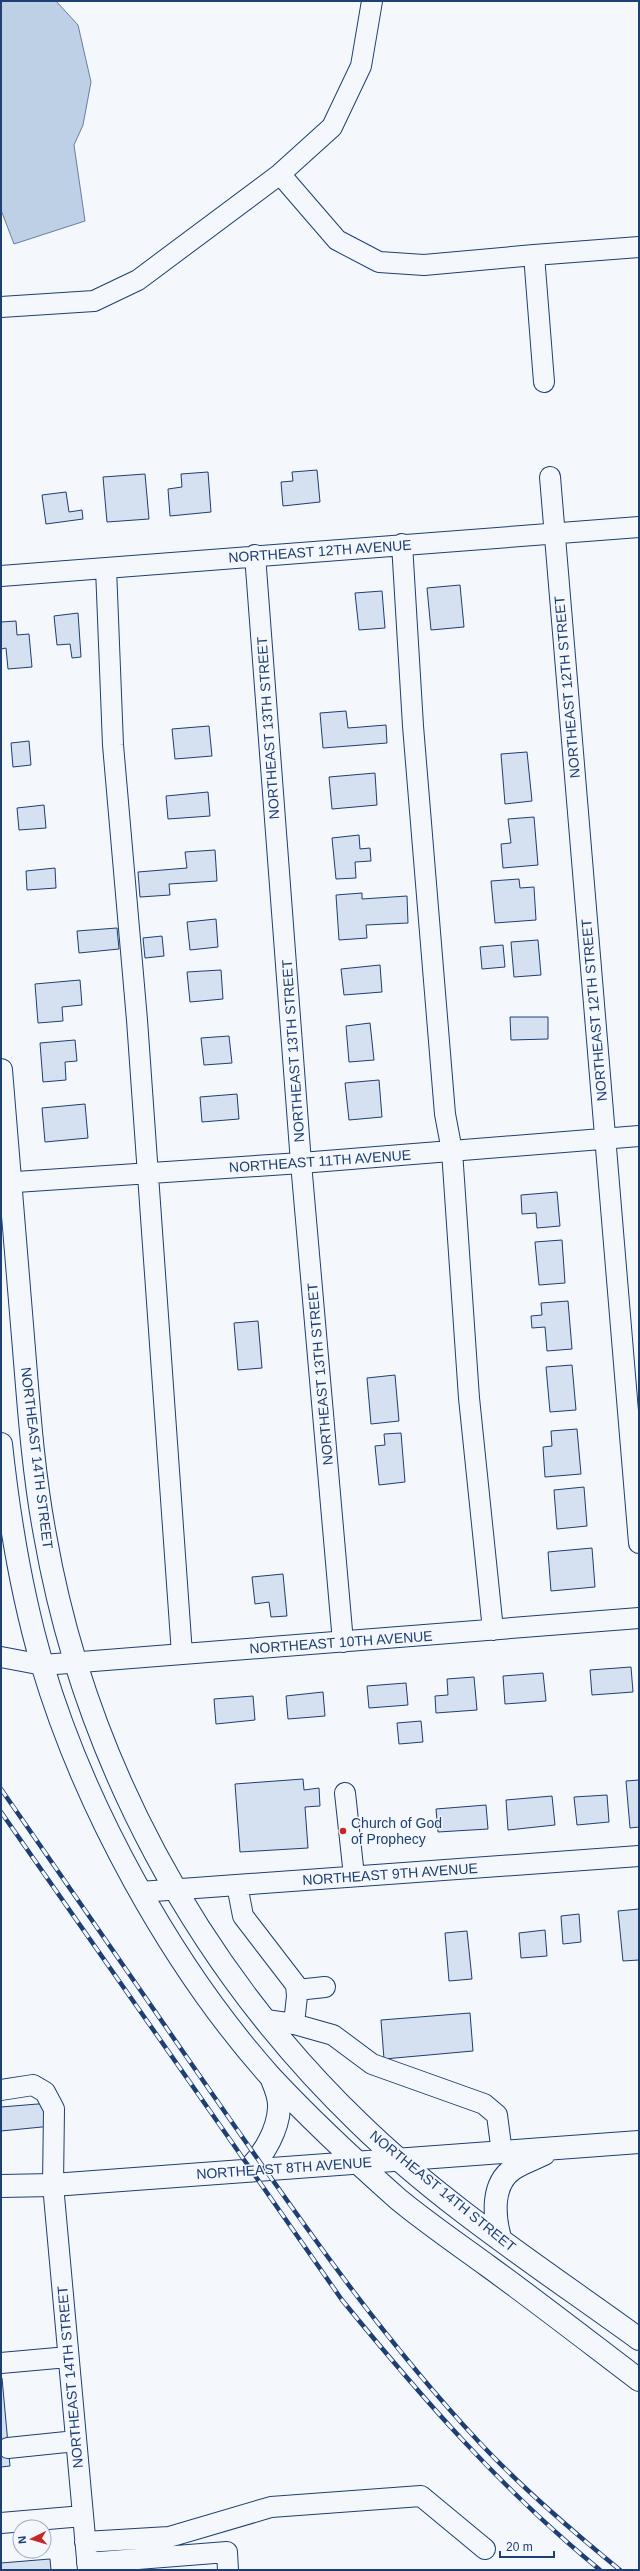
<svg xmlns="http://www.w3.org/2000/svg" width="640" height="2571" font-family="Arial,sans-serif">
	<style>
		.water { fill: #bed0e5; stroke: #687fa3 }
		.building { fill: #d5e0f0; stroke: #1d3f73 }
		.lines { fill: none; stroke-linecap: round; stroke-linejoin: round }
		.minor-casing { stroke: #1d3f73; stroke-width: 22 }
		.major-casing { stroke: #1d3f73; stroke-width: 24 }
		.minor { stroke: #f4f7fb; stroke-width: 20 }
		.major { stroke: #f4f7fb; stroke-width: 22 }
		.rail-casing { stroke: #1d3f73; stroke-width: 4.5 }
		.rail { stroke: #f4f7fb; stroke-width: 3; stroke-dasharray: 9; stroke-linecap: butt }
		.poi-dot { fill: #c62828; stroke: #f4f7fb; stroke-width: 1.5 }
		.labels { text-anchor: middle; stroke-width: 3; stroke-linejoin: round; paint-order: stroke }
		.street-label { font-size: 14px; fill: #1d3f73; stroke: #f4f7fb }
		.poi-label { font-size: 14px; fill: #1d3f73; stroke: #f4f7fb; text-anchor: start }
	</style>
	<rect width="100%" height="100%" fill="#f4f7fb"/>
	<path class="water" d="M1,1H56L78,25L91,82L83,125L74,145L85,221L14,244L1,210Z"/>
	<path class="building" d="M317,470L320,502L283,506L281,482L293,481L292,472Z
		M208,472L211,512L170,516L168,489L182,487L181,474Z
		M145,474L149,519L107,522L103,477Z
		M66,492L69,512L82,510L83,519L46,524L42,495Z
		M460,585L464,627L431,630L427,588Z
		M382,591L385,628L359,630L355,593Z
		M78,613L81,657L72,658L70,644L57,645L54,616Z
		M16,621L17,635L29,634L32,667L8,669L6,648L1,649V622Z
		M346,711L348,728L386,725L387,743L323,748L320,713Z
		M209,726L212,756L175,759L172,729Z
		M29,741L31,765L13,767L11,743Z
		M527,752L532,801L505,804L501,754Z
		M375,773L377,805L332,809L329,777Z
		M208,792L210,816L168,819L166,796Z
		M44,805L46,828L19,830L17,808Z
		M534,817L538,865L503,868L501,844L511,843L508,819Z
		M359,835L360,849L370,848L371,861L355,862L356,878L336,879L332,838Z
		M215,850L217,881L169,884L170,895L140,897L138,872L187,868L185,852Z
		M55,868L56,888L27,890L26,871Z
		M519,879L520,888L534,887L536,920L495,923L491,881Z
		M362,893V899L407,896L408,923L366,925L367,938L339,940L336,895Z
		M216,919L218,947L190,950L187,922Z
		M117,928L119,949L79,953L77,931Z
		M162,936L164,956L145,958L143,938Z
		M538,940L541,975L514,977L511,942Z
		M503,945L505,967L482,969L480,947Z
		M380,965L382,992L344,995L341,969Z
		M221,970L223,999L190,1002L187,972Z
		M80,980L82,1005L62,1007L63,1021L38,1023L35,984Z
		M510,1017H548V1039L511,1040Z
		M370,1023L374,1060L349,1062L346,1026Z
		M229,1036L232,1063L204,1065L201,1038Z
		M75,1040L77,1061L65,1062L66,1080L43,1082L40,1043Z
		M379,1080L382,1117L349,1120L345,1083Z
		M237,1094L239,1119L202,1122L200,1097Z
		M85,1104L88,1138L45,1142L42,1108Z
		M557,1192L560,1226L537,1228L536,1213L522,1214L521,1195Z
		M562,1240L565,1283L539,1285L535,1242Z
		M568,1301L572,1349L547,1351L545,1327L532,1328L531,1316L542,1315L541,1303Z
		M258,1321L262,1368L238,1370L234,1323Z
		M572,1365L576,1410L550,1412L546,1367Z
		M395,1375L399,1421L371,1424L367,1378Z
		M577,1429L581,1474L545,1477L543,1447L552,1446L551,1431Z
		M401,1433L405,1482L379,1485L375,1446L385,1445L384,1434Z
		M584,1487L587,1526L557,1529L554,1490Z
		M592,1548L595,1587L551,1591L548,1552Z
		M283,1574L287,1616L271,1617L269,1602L255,1604L252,1577Z
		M631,1667L633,1692L592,1695L590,1670Z
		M543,1673L546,1701L505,1704L503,1676Z
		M474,1677L477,1710L436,1713L435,1696L448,1695L447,1679Z
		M406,1683L408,1705L369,1708L367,1686Z
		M323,1692L325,1716L288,1719L286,1696Z
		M253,1696L255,1720L216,1724L214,1699Z
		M421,1721L423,1742L399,1744L397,1723Z
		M303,1779L304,1790L319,1788L320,1806L305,1807L308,1848L240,1852L235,1784Z
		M639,1780V1827L630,1828L626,1781Z
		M607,1795L609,1822L577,1825L574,1797Z
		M552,1796L555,1825L508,1830L506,1800Z
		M486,1805L488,1829L438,1832L436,1809Z
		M639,1909V1960L623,1961L618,1911Z
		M579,1914L581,1942L563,1944L561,1916Z
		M545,1930L547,1956L521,1958L519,1933Z
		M467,1931L472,1979L449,1981L445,1933Z
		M470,2013L473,2051L384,2059L381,2020Z
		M50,2103L52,2126L1,2131V2107Z
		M2,2378L10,2466L1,2467V2379Z
		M50,2559L51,2570H1V2563Z"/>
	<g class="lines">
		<g class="minor-casing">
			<path id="minor" d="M280,174L337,240L379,262L424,265L534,255
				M1,307L94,301L138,280L280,174L332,127L361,66L372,1
				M544,382L534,255L639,247
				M550,477L639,1543
				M402,544L413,726L445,1114L452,1151L469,1398L493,1630
				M255,555L301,1163L343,1642
				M106,568L113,745L137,1020L182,1654
				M1,576L639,527
				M1,1183L301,1163L639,1136
				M1,1657L43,1665L639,1618
				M345,1793L354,1876
				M237,1885L243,1916L296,1985L297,1996L294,2024
				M140,1892L639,1856
				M297,1990L325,1987
				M266,2020L294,2024L333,2035L372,2064L484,2104L497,2115L502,2153
				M1,2090L33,2085L45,2092L54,2109L53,2185L88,2570
				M1,2363L68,2357
				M8,2448L76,2441
				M1,2523L83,2516
				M85,2542L169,2537L271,2507L421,2496L485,2549
				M87,2563L227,2552L228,2570"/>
		</g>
		<g class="major-casing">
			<path id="major" d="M1,1070C8,1155 15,1240 22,1325C28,1395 32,1466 45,1535C84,1758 196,1966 359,2123C443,2205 544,2270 639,2339
				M1,1444C9,1518 21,1592 42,1664C84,1806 171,1965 270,2076C310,2119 354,2160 398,2199C427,2223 458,2244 488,2266C539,2303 589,2342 639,2380
				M249,2169C264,2154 278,2130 279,2108C280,2097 275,2087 271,2077
				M1,2186L53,2185L639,2142
				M500,2238C494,2216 491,2184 513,2169C522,2163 534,2159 544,2154"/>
		</g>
		<use href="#minor" class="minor"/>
		<use href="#major" class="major"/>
		<g class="rail-casing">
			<path id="rail" d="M1,1789C72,1891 142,1993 213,2095C296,2214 379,2335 479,2442C522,2488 571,2530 620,2570
				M1,1812L342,2300C422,2398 502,2490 600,2570"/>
		</g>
		<use href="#rail" class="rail"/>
	</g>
	<circle class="poi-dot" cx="343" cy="1831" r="4"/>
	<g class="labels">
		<g class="street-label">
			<text transform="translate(320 551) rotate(-4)" y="5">NORTHEAST 12TH AVENUE</text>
			<text transform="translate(567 687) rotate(-95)" y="5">NORTHEAST 12TH STREET</text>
			<text transform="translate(268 728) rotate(-94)" y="5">NORTHEAST 13TH STREET</text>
			<text transform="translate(594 1010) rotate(-95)" y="5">NORTHEAST 12TH STREET</text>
			<text transform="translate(293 1051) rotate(-94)" y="5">NORTHEAST 13TH STREET</text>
			<text transform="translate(320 1161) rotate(-4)" y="5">NORTHEAST 11TH AVENUE</text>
			<text transform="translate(320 1374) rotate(-95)" y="5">NORTHEAST 13TH STREET</text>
			<text transform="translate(37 1458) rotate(83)" y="5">NORTHEAST 14TH STREET</text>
			<text transform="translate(341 1642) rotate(-4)" y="5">NORTHEAST 10TH AVENUE</text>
			<text transform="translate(390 1874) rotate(-4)" y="5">NORTHEAST 9TH AVENUE</text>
			<text transform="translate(284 2168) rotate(-4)" y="5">NORTHEAST 8TH AVENUE</text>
			<text transform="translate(443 2191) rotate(39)" y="5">NORTHEAST 14TH STREET</text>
			<text transform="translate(70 2377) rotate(-95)" y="5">NORTHEAST 14TH STREET</text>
		</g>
		<g class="poi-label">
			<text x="351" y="1828">Church of God<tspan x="351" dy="16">of Prophecy</tspan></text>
		</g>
	</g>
	<rect width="640" height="2571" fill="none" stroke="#1d3f73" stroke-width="4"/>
	<g transform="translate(32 2539) rotate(265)"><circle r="19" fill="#f4f7fb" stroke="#9eadc5"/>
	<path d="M0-3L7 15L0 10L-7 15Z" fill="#c62828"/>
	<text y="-6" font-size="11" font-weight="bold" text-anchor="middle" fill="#1d3f73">N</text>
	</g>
	<path d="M500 2551v6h54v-6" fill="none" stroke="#1d3f73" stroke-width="2"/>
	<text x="506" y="2551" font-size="12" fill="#1d3f73" stroke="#f4f7fb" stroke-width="3" paint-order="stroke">20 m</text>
</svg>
